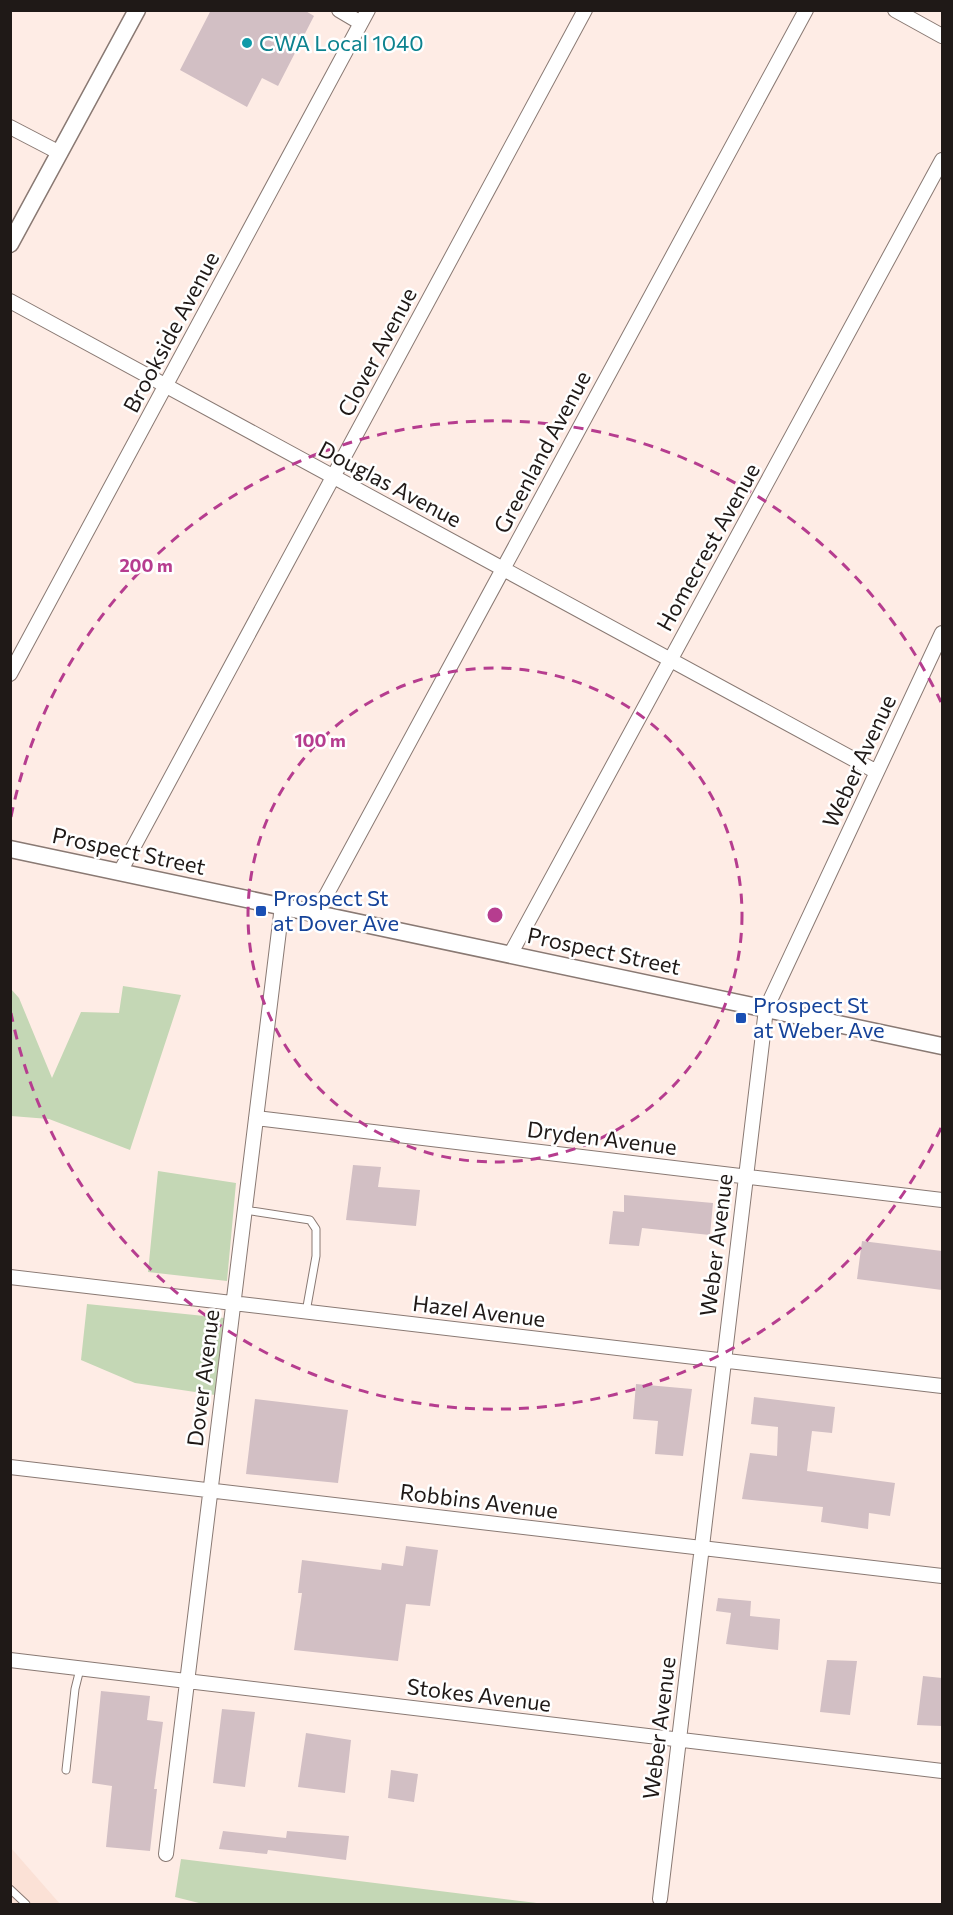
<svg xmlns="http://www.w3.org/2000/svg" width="953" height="1915" font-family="Commissioner,sans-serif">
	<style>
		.built { fill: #fbe1d6 }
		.green { fill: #c4d7b5 }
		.building { fill: #d2bfc4 }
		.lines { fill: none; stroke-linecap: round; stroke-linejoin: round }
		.service-casing { stroke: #897973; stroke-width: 9 }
		.minor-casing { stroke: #897973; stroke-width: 16 }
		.tertiary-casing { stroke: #897973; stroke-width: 19 }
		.service { stroke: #fff; stroke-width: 7 }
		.minor { stroke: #fff; stroke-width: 14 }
		.tertiary { stroke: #fff; stroke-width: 16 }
		.ring { fill: none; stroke: #b63d8f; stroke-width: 3; stroke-dasharray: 10 8 }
		.culture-dot { fill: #0f9aa8; stroke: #fff; stroke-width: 2 }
		.transit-dot { fill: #1a4fb4; stroke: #fff; stroke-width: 2 }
		.labels { text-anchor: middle; stroke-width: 5; stroke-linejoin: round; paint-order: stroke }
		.culture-label { font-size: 22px; fill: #0d838f; stroke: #fff; text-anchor: start }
		.street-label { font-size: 22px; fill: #1f1917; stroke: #fff }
		.transit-label { font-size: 22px; fill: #164399; stroke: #fff; text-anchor: start }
		.centre { fill: #b63d8f; stroke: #fff; stroke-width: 3 }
		.ring-label { font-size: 18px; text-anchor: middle; font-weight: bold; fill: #b63d8f; stroke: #fff; stroke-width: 5; stroke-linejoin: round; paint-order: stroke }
	</style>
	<rect width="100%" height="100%" fill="#feece5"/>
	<path class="built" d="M11,1848L60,1904H11Z"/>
	<path class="green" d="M123,986L181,995L130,1150L49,1119L11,1116V989L19,998L52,1078L81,1012L119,1013Z
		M158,1171L236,1183L227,1281L148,1272Z
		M87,1304L224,1318L215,1395L135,1383L81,1360Z
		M181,1859L545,1904H203L175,1897Z"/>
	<path class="building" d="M211,10H304L314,16L278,86L262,78L247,107L180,70Z
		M353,1165L381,1167L378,1187L420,1190L416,1226L346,1220Z
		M624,1195L713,1203L710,1235L642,1228L639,1246L609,1244L613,1211L624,1212Z
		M862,1241L942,1251V1290L857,1279Z
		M636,1384L692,1389L683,1456L655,1454L658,1421L633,1419Z
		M754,1397L835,1407L832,1433L812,1431L807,1471L895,1483L890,1516L869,1513L868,1529L821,1522L823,1507L742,1499L750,1453L777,1456L778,1427L751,1424Z
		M255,1399L348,1410L338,1483L246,1474Z
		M406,1546L438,1550L430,1606L406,1604L398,1661L294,1650L302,1593H298L302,1560L381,1570L382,1563L403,1566Z
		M718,1598L751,1601L750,1616L780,1619L778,1650L726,1644L731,1613L716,1611Z
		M827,1660L857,1661L850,1715L820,1712Z
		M923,1676L942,1678V1726L917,1725Z
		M101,1691L150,1696L147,1720L163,1722L154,1789H157L150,1851L106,1847L112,1786L92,1783Z
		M222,1709L255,1712L245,1787L213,1783Z
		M306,1733L351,1740L345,1793L298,1787Z
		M391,1770L418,1774L414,1802L388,1798Z
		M223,1831L286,1838L287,1831L349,1836L346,1860L268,1850L267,1854L219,1849Z"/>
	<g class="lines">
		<g class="service-casing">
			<path id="service" d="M245,1210L310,1220L316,1229V1256L306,1312
				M66,1770L75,1689L80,1669
				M10,1889L26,1904"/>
		</g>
		<g class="minor-casing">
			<path id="minor" d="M339,10L361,23
				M895,10L942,36
				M10,127L60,153
				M10,301L877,772
				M10,674L368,10
				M120,872L585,10
				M316,914L806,10
				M510,955L942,160
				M256,1118L942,1200
				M10,1277L942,1386
				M10,1467L942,1576
				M10,1660L942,1771
				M166,1854L282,906
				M660,1899L766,1009L942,633"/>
		</g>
		<g class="tertiary-casing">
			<path id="tertiary" d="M10,244L137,10
				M10,849L942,1046"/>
		</g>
		<use href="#service" class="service"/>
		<use href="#minor" class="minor"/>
		<use href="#tertiary" class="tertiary"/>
	</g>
	<g class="ring">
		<circle cx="495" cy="915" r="247"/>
		<path d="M941 1128A494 494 0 0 1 11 1013M11 817A494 494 0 0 1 941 702"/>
	</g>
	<circle class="culture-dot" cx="247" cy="43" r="6"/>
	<g class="transit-dot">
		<rect x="255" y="905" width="12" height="12" rx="3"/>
		<rect x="735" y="1012" width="12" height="12" rx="3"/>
	</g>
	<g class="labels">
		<g class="culture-label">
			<text x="259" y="51">CWA Local 1040</text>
		</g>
		<g class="street-label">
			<text transform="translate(171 332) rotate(-62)" y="8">Brookside Avenue</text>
			<text transform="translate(377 352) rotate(-62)" y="8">Clover Avenue</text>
			<text transform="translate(542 452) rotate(-62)" y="8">Greenland Avenue</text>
			<text transform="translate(390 484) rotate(28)" y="8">Douglas Avenue</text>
			<text transform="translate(708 547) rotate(-61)" y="8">Homecrest Avenue</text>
			<text transform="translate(859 761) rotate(-65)" y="8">Weber Avenue</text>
			<text transform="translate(129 851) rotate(12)" y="8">Prospect Street</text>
			<text transform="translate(604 951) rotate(12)" y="8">Prospect Street</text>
			<text transform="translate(602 1138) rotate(7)" y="8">Dryden Avenue</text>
			<text transform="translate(716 1245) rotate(-83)" y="8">Weber Avenue</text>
			<text transform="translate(479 1311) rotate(7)" y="8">Hazel Avenue</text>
			<text transform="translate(203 1378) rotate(-83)" y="8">Dover Avenue</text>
			<text transform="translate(479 1501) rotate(7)" y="8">Robbins Avenue</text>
			<text transform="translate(479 1695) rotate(7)" y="8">Stokes Avenue</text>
			<text transform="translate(659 1728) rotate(-83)" y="8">Weber Avenue</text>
		</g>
		<g class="transit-label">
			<text x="273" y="906">Prospect St<tspan x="273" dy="25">at Dover Ave</tspan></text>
			<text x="753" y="1013">Prospect St<tspan x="753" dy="25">at Weber Ave</tspan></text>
		</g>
	</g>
	<circle cx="495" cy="915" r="9" class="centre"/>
	<g class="ring-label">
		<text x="146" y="572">200 m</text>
		<text x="320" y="747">100 m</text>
	</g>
	<rect width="953" height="1915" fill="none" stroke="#1f1917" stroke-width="24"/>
</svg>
